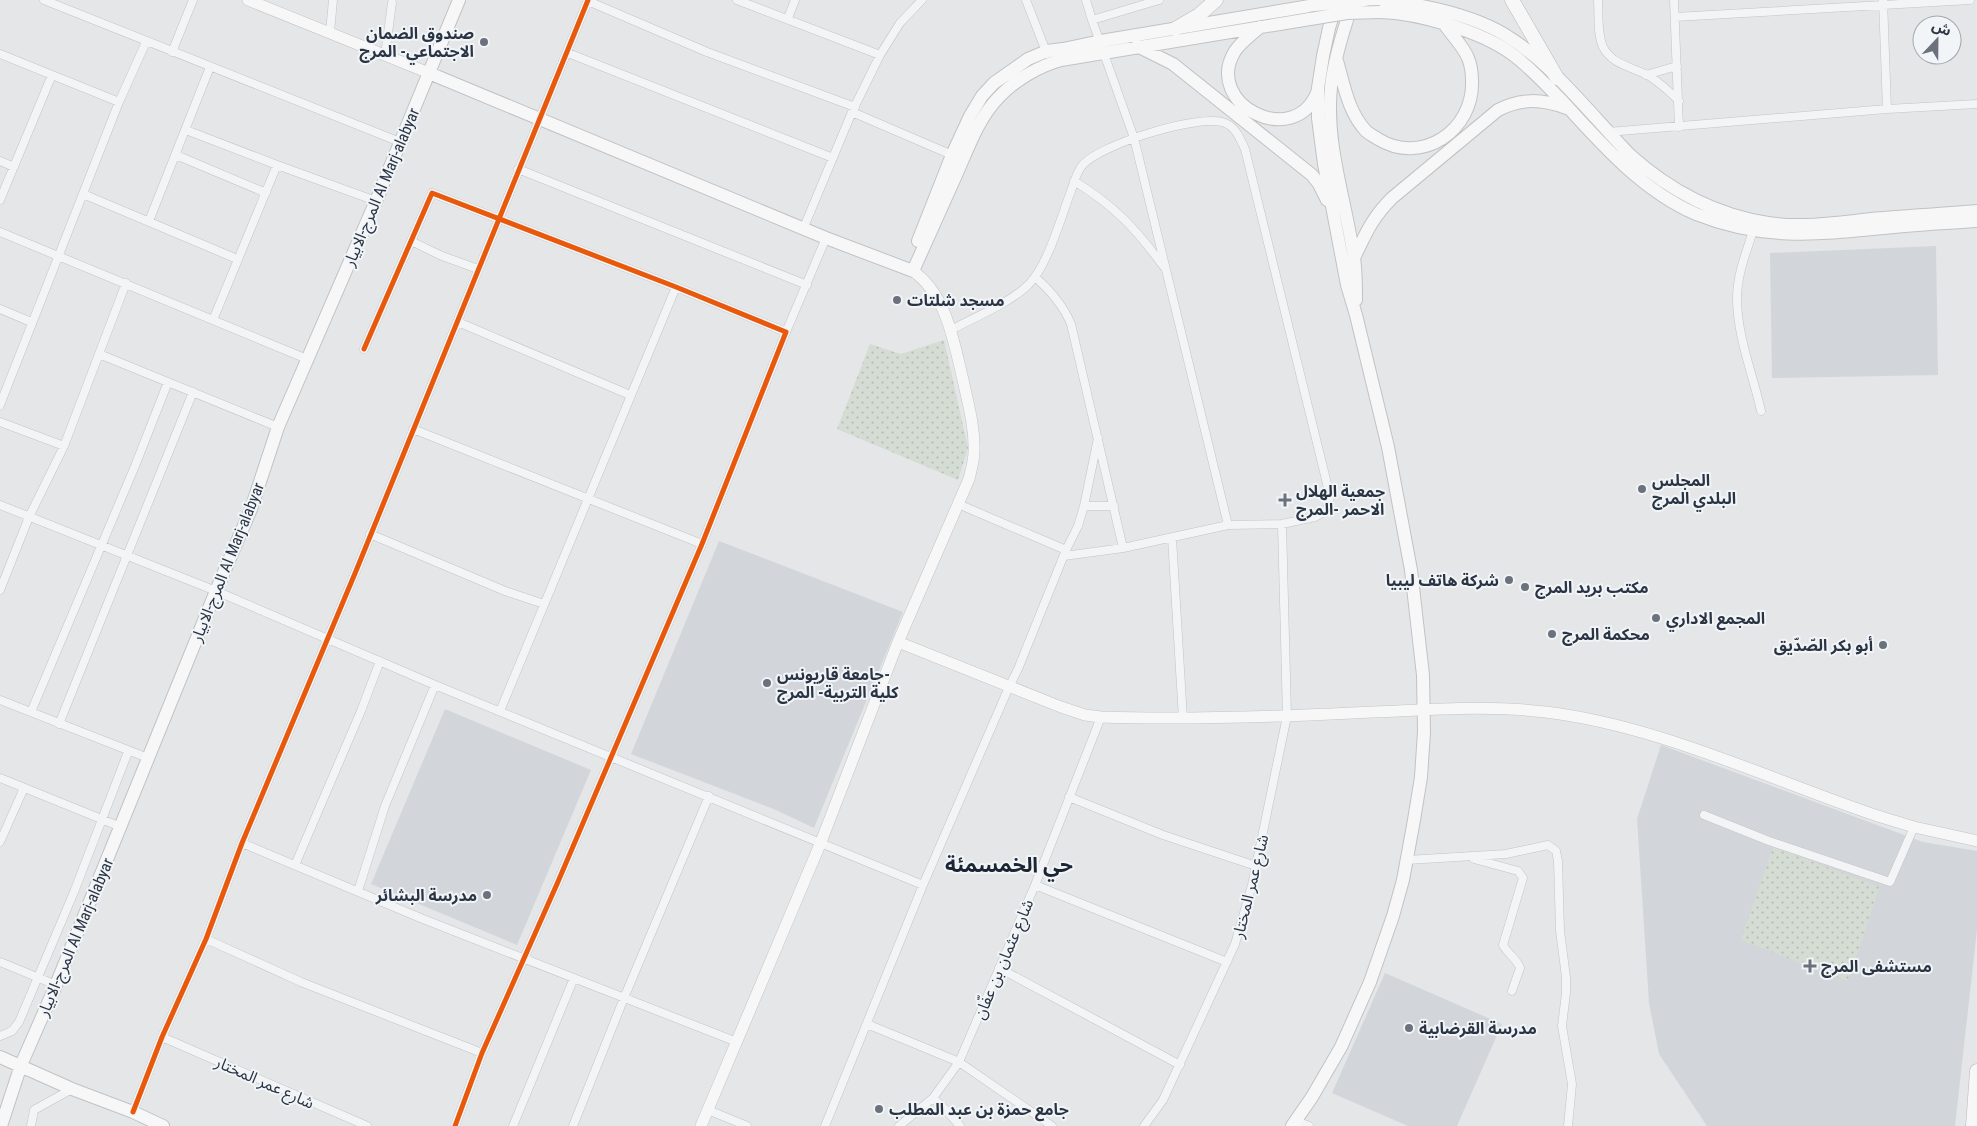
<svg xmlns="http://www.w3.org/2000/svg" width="1977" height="1126" font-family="'Roboto Condensed','Noto Sans Arabic',sans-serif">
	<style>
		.built { fill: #d2d6db }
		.garden { fill: url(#garden-dots) }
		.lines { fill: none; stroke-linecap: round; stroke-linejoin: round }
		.street-casing { stroke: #c2c4c6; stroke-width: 9 }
		.secondary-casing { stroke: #c2c4c6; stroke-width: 12 }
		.primary-casing { stroke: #c0c3c6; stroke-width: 14 }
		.highway-casing { stroke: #b6b9bd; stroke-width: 15 }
		.street { stroke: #f3f4f6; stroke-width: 8 }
		.secondary { stroke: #f7f7f7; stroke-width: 11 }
		.primary { stroke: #f7f7f7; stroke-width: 12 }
		.highway { stroke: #f7f7f7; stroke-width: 14 }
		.primary-bridge-casing { stroke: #c0c3c6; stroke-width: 14; stroke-linecap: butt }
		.primary-bridge { stroke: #f7f7f7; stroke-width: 12 }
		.cycleway-casing { stroke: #f2f5f8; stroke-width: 8 }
		.cycleway { stroke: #e8590c; stroke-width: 5 }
		.poi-dot { fill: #6b727d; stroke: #f2f5f8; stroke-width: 2 }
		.labels { text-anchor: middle; stroke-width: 4; stroke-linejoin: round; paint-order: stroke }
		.poi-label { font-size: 16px; font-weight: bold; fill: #2a3443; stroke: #f2f5f8; text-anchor: start }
		.street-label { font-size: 16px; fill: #2a3443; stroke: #f2f5f8 }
		.district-label { font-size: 21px; font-weight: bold; fill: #1c2533; stroke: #f2f5f8 }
	</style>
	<defs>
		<pattern id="garden-dots" width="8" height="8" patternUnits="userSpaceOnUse" patternTransform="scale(1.25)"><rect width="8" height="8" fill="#d5dcd4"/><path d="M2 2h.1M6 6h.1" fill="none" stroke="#b7bdb7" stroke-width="1.8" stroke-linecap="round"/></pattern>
	</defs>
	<rect width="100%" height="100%" fill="#e4e6e8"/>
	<path class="built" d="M1936,246L1938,375L1772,378L1770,253Z
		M719,541L903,612L814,828L776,810L631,754Z
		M445,709L591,770L517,945L371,884Z
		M1661,745L1923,842L1977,851V930L1955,1126H1707L1659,1054L1649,1003L1637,819Z
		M1385,973L1502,1024L1457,1126H1408L1332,1093Z"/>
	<path class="garden" d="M944,340L968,448L958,480L837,429L870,344L901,354Z
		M1773,847L1880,887L1848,981L1741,940Z"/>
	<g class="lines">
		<g class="street-casing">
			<path id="street" d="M44,0L400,142
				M737,0L880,55
				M1026,0L1047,54
				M1086,0L1092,20L1134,138L1228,525
				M1598,0C1599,15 1597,34 1603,47C1612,65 1633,67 1649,76C1660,83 1670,92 1679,101
				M1674,0L1679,127
				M1883,0L1887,109
				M588,1L707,52L855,107
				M1675,17L1970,0
				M788,18L795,0
				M1092,20L1159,0
				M330,32L333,0
				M172,52L193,0
				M568,53L833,158
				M0,54L119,102
				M385,55L392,3
				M1646,75L1677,66
				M852,112L952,155
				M186,130L277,165L376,201
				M1608,132L1887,109L1977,104
				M176,155L266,193
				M0,161L14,167
				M518,169L807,285
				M1074,181C1115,206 1136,229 1164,267
				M83,194L237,259
				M0,200L52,75
				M149,221L210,67
				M804,227L852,112L880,55L900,23L922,0
				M1753,231C1746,253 1737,275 1737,298C1737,337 1753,374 1761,411
				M0,232L307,359
				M411,241L442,256L478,269
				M1035,277C1051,291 1063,305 1071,324L1123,548
				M0,309L31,322
				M213,320L277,165
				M458,322L630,395
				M951,330C973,318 1012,302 1029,284C1048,265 1061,217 1071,191C1074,183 1076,174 1081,167C1096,145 1201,113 1225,123C1236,127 1240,139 1245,149L1330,496L1327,510L1315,517L1282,524L1228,525L1123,548L1064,556
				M786,332L826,238
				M364,349L432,193L676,287L786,332L702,544L557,884L482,1053L455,1126
				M99,354L278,427
				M0,405L119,102L146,42
				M0,422L64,446
				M413,429L702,544
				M958,504L1066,550
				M0,505L216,591L435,685L923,885
				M1084,506H1114
				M370,534L505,591L544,604
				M1172,538L1183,719
				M0,590L29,517L64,446L126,283
				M0,700L148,758
				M500,711L676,287
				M31,712L135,466L168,382
				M59,724L193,392
				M0,778L121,827
				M1069,797L1163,835L1256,866
				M1704,815L1769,841L1890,882L1914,827
				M0,842L24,788
				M242,843L423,919L737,1042
				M1474,859L1518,871L1523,878L1503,945C1508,954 1517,959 1520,968L1512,991
				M1407,860L1506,854L1548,845L1556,851L1558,861L1560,931L1566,977V993L1562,1026L1572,1084L1568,1126
				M295,865L361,711L380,661
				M1035,885L1227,962
				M358,891L385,806L435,685
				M206,939L301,982L482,1053
				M0,962L56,985
				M999,968L1180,1065
				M867,1024L959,1062L1052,1126
				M0,1036L12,1031L19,1022L74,892L128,752
				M162,1037L367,1126
				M933,1098L946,1110L960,1126
				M708,1110L747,1126
				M133,1112L162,1037L206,939L242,843L356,571L588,0
				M1296,1121L1309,1126
				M31,1126L34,1110L72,1089
				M513,1126L574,978
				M573,1126L624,998L709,796
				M825,1126L923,885L1009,687L1018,669L1066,550L1078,526L1084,506L1098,438
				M899,1126L933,1098L959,1062L1035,885L1101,717
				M1144,1126L1163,1100L1235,944L1252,885L1287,716L1282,524"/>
		</g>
		<g class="secondary-casing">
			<path id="secondary" d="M248,0L429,73
				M898,642L1061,707L1085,715L1101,717C1185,720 1269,717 1353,713C1418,711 1481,704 1545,712C1658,725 1773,781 1881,817L1914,827L1977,841
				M701,1126L821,842L898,642L969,479C971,470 974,461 974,452C975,428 968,403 963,380C954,343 947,295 913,271"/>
		</g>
		<g class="primary-casing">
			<path id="primary" d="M1368,0C1411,1 1474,14 1510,38C1553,65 1594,118 1630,155C1669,190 1716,215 1768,223C1802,228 1837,223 1871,219C1906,216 1942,214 1977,211
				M1352,5C1343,31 1334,59 1331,87C1325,145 1346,201 1354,258C1356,271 1356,286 1356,300
				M1380,12C1418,13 1481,31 1512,54C1531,68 1547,86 1564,103C1602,145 1643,191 1696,214C1766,242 1822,234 1894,227C1922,224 1949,223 1977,221
				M1260,27C1252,34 1241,42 1235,51C1202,104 1296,152 1318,90
				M1137,46L1173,64L1312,175L1319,184L1327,200
				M1337,61C1344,84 1348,112 1366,131C1369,134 1374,136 1378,139C1422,166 1474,130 1472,81C1472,73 1471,65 1468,58C1463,46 1452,35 1444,24
				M429,73L826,238L913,271C928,238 942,206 957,173C968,148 979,117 999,97C1015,80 1039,66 1061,60L1310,19
				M918,241L952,155L970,116L982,96L994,83L1028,59L1047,51L1063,49L1101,41L1315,5
				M1354,258C1366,233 1372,218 1392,198L1498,110C1521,98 1542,99 1566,108
				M0,1057L72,1089L133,1112L163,1126
				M1,1126L21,1065L56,985L216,591L251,509L278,427L376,201L459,0
				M1292,1126L1312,1097L1341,1047L1370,982L1393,916L1403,880L1414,820L1421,777L1424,732L1423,675L1411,570L1388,447L1356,315L1347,285L1324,164L1318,118V88L1323,56L1329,28L1336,6"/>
		</g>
		<g class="highway-casing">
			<path id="highway" d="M1512,0L1557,78
				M1175,29L1199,15L1216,0
				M1973,1126L1977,1071"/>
		</g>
		<use href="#street" class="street"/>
		<use href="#secondary" class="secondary"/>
		<use href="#primary" class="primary"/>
		<use href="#highway" class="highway"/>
		<g class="primary-bridge-casing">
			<path id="primary-bridge" d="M1315,5L1365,0
				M1310,19L1347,13L1380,12"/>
		</g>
		<use href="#primary-bridge" class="primary-bridge"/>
		<g class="cycleway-casing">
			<path id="cycleway" d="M364,349L432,193L676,287L786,332L702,544L557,884L482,1053L455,1126
				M133,1112L162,1037L206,939L242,843L356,571L588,0"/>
		</g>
		<use href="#cycleway" class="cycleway"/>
	</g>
	<g class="poi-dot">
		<circle cx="484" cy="42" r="5"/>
		<circle cx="897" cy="300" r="5"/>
		<circle cx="1642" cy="489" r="5"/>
		<path d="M1282.5 492.5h5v5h5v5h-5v5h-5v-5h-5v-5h5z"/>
		<circle cx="1509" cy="580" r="5"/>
		<circle cx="1525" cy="587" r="5"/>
		<circle cx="1656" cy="618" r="5"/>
		<circle cx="1552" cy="634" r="5"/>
		<circle cx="1883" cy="645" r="5"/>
		<circle cx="767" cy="683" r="5"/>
		<circle cx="487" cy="895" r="5"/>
		<path d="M1807.5 958.5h5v5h5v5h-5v5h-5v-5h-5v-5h5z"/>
		<circle cx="1409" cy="1028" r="5"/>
		<circle cx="879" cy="1109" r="5"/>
	</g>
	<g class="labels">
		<g class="poi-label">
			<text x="474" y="39" text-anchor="end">صندوق الضمان<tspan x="474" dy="18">الاجتماعي- المرج</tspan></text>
			<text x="907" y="306">مسجد شلتات</text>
			<text x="1652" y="486">المجلس<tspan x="1652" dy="18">البلدي المرج</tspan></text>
			<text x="1296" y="497">جمعية الهلال<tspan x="1296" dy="18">الاحمر -المرج</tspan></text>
			<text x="1499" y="586" text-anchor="end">شركة هاتف ليبيا</text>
			<text x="1535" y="593">مكتب بريد المرج</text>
			<text x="1666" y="624">المجمع الاداري</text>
			<text x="1562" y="640">محكمة المرج</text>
			<text x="1873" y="651" text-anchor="end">أبو بكر الصّدّيق</text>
			<text x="777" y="680">جامعة قاريونس-<tspan x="777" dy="18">كلية التربية- المرج</tspan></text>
			<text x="477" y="901" text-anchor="end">مدرسة البشائر</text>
			<text x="1821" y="972">مستشفى المرج</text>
			<text x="1419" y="1034">مدرسة القرضابية</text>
			<text x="889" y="1115">جامع حمزة بن عبد المطلب</text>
		</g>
		<g class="street-label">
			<text transform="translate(381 187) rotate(-67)" y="6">المرج-الابيار Al Marj-alabyar</text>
			<text transform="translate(227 562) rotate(-68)" y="6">المرج-الابيار Al Marj-alabyar</text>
			<text transform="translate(1250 886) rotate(-76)" y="6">شارع عمر المختار</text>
			<text transform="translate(75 937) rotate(-67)" y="6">المرج-الابيار Al Marj-alabyar</text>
			<text transform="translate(1003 959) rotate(-67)" y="6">شارع عثمان بن عفّان</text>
			<text transform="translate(265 1082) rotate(24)" y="6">شارع عمر المختار</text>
		</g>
		<g class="district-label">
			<text x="1009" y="872">حي الخمسمئة</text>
		</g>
	</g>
	<g transform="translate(1937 40) rotate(22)"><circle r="24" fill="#f2f5f8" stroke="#a2a8b0"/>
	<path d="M0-4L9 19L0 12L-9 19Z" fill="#6b727d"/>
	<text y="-8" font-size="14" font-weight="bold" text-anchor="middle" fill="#2a3443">ش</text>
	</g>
</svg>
